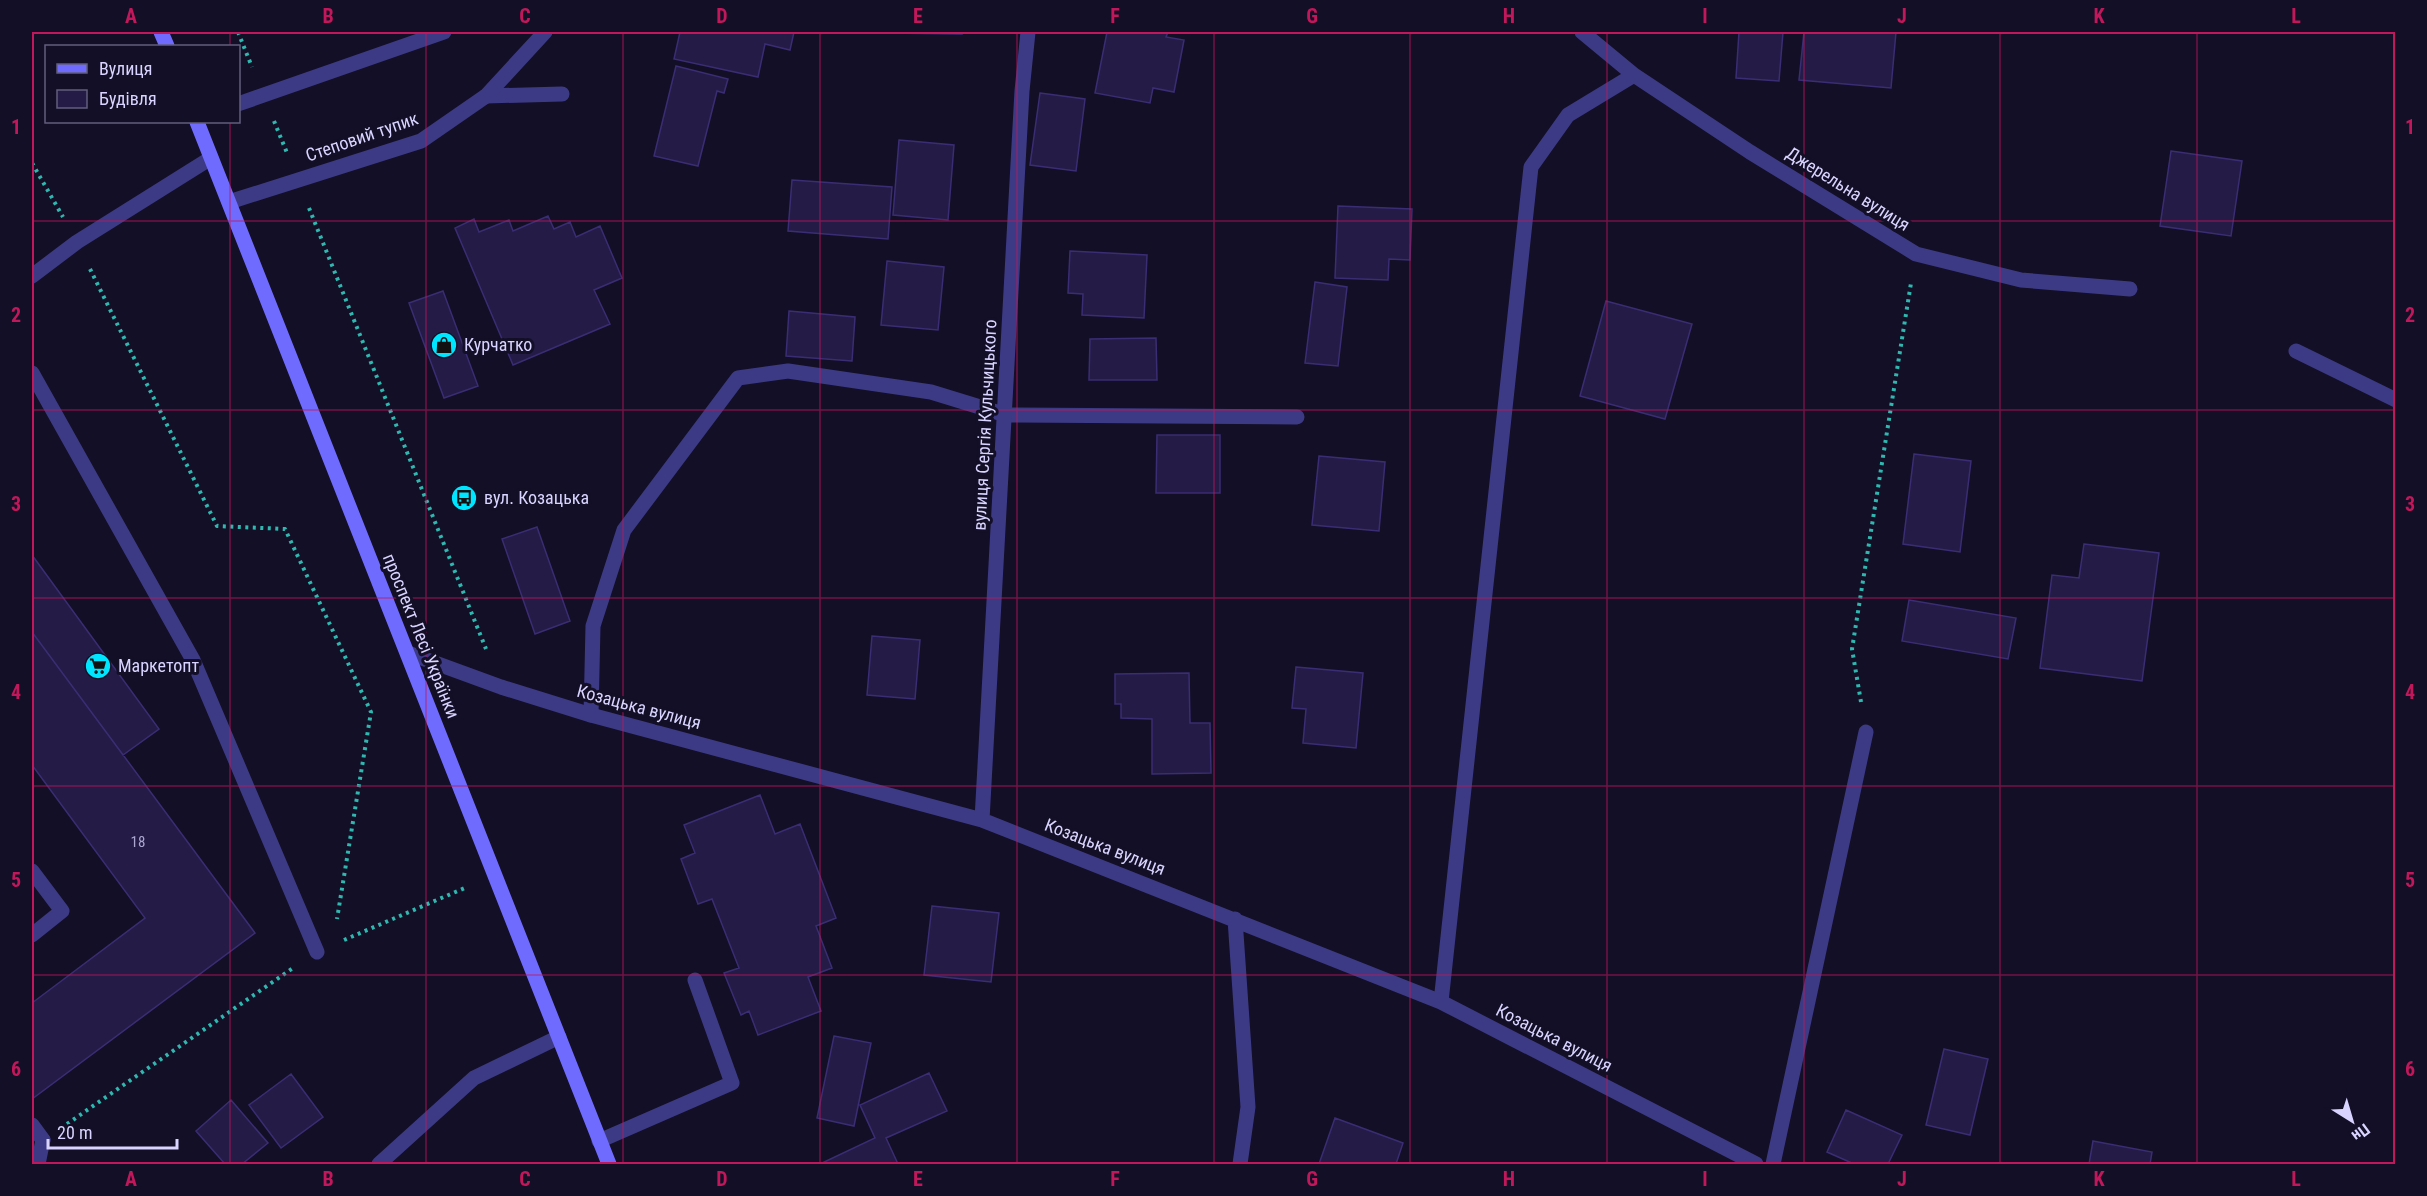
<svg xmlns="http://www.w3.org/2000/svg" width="2427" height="1196" font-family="'Roboto Condensed',sans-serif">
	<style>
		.building { fill: #241b47; stroke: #3b2d73; stroke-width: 1.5 }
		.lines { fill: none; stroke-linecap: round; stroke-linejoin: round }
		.path { stroke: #2fb8b0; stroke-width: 4; stroke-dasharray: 3 4.5; stroke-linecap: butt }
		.lane { stroke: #3d3a85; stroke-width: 15 }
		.street { stroke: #3d3a85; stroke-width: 15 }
		.secondary { stroke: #6f6bff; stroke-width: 15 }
		.grid { fill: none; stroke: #c2185b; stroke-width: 1.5; stroke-opacity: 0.55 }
		.labels { text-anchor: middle; stroke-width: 6; stroke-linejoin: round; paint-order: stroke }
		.number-label { font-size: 15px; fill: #aca6d1 }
		.street-label { font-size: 18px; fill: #d9d4ff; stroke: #130f26 }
		.poi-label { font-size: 18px; fill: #d9d4ff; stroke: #130f26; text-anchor: start }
		.neatline { fill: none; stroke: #c2185b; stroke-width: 2 }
		.grid-label { font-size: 20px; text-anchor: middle; font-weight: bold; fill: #c2185b }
	</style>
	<rect width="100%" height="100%" fill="#130f26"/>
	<path class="building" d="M680,32H794L790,50L765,44L758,77L674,59Z
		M888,32H962V34L888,33Z
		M1107,32H1168L1166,37L1184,40L1174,92L1153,88L1150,103L1095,93Z
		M1739,32H1783L1779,81L1736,78Z
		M1804,32H1896L1891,88L1799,80Z
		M676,66L728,79L724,93L717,91L698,166L654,156Z
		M1040,93L1085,99L1076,171L1030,165Z
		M899,140L954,145L948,220L893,215Z
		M2171,151L2242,161L2231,236L2160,226Z
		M792,180L892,187L888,239L788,231Z
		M1338,206L1412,209L1410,260L1389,259L1388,280L1335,278Z
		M548,216L554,229L570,222L576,237L600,226L622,278L594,290L610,324L513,365L455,228L474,219L479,232L509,220L513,231Z
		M1070,251L1147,255L1144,318L1082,315L1083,294L1068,293Z
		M887,261L944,267L938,330L881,325Z
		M1315,282L1347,287L1338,366L1305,363Z
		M443,291L478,386L444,398L409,303Z
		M1606,301L1692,324L1665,419L1580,396Z
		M789,311L855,317L852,361L786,356Z
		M1156,338L1157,380H1089L1090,339Z
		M1157,435H1220V493H1156Z
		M1914,454L1971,461L1960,552L1903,544Z
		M1319,456L1385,462L1379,531L1312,525Z
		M537,527L570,621L535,634L502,539Z
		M2084,544L2159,553L2142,681L2040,668L2052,575L2079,578Z
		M32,555L159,729L123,755L32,632Z
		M1909,600L2016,618L2008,659L1902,641Z
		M32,632L255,933L32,1099V1003L145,918L32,765Z
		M872,636L920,640L915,699L867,695Z
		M1296,667L1363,673L1356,748L1303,743L1306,709L1292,708Z
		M1189,673L1190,723H1210L1211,773L1152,774V719L1121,718V704H1115V674Z
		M760,795L775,834L800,824L836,918L816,926L832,968L808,977L821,1011L758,1035L749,1011L741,1015L724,973L739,968L712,899L698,904L681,859L695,853L684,825Z
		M932,906L999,913L991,982L924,975Z
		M834,1036L871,1043L854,1126L817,1118Z
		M1944,1049L1988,1059L1970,1135L1926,1125Z
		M929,1073L947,1111L886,1138L898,1164H820L875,1138L860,1105Z
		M291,1074L323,1117L281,1148L249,1105Z
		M231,1100L268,1143L242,1164H225L196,1131Z
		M1846,1110L1902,1135L1888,1164H1854L1827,1152Z
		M1335,1118L1403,1143L1396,1164H1319Z
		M2093,1141L2152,1152L2150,1164H2089Z"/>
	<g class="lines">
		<path class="path" d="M238,32L252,67
			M274,121L287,153
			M32,163L63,217
			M309,208L486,649
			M90,269L217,526L285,529L371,712L337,919
			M1861,702L1852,649L1911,283
			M344,940L467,887
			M67,1124L293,968"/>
		<path class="lane" d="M486,96L562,94
			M238,104L444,32
			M32,373L193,660L317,952
			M591,715L593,626L624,530L738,378L788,371L931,392L1006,415L1297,417
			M599,1141L732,1083L695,980
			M38,1164L43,1140
			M379,1164L474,1078L559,1037"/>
		<path class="street" d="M1582,32L1634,75L1750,152L1916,254L2021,280L2130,289
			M229,202L421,141L486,96L545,32
			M32,276L77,242L211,158
			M2296,351L2396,400
			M408,653L501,687L591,715L982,820L1441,1002L1756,1164
			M982,820L1022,91L1028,32
			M32,871L62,911L32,935
			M1235,919L1248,1107L1240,1164
			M1441,1002L1531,167L1568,115L1634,75
			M32,1125L43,1140
			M1773,1164L1866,732"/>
		<path class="secondary" d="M161,32L167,46
			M197,122L609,1164"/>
	</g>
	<path class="grid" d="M230,32V46M426,32V1164M623,32V1164M820,32V1164M1017,32V1164M1214,32V1164M1410,32V1164M1607,32V1164M1804,32V1164M2000,32V1164M2197,32V1164M230,122V1164M32,221H2396M32,410H2396M32,598H2396M32,786H2396M32,975H2396"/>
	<defs>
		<g id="shop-disc" transform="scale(1.35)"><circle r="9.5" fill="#00e5ff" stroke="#130f26"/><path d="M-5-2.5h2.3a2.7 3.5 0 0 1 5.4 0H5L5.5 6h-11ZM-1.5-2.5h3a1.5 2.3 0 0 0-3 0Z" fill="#111"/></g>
		<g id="bus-disc" transform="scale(1.35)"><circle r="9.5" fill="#00e5ff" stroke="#130f26"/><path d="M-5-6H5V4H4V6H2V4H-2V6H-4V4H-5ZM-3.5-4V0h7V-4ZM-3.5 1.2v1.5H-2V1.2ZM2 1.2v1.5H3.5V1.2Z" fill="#111"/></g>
		<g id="supermarket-disc" transform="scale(1.35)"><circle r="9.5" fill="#00e5ff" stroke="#130f26"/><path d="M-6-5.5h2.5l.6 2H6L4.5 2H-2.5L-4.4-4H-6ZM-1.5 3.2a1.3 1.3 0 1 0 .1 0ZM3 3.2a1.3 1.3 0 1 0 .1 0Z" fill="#111"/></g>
	</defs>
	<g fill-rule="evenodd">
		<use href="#shop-disc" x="444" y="345"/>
		<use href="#bus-disc" x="464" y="498"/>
		<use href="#supermarket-disc" x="98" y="666"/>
	</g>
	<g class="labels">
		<g class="number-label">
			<text x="138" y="847">18</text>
		</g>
		<g class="street-label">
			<text transform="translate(362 137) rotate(-19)" y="6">Степовий тупик</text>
			<text transform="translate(1848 189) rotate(32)" y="6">Джерельна вулиця</text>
			<text transform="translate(985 425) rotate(-87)" y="6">вулиця Сергія Кульчицького</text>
			<text transform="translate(421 636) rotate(68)" y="6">проспект Лесі Українки</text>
			<text transform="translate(639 707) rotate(15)" y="6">Козацька вулиця</text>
			<text transform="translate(1105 847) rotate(21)" y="6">Козацька вулиця</text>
			<text transform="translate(1554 1038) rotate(27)" y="6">Козацька вулиця</text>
		</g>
		<g class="poi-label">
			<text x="464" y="351">Курчатко</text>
			<text x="484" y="504">вул. Козацька</text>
			<text x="118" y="672">Маркетопт</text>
		</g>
	</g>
	<rect width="2427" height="1196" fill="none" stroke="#130f26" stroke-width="66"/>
	<rect x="45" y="45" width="195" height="78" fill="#130f26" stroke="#625e7d" stroke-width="1.5"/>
	<rect x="57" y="64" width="30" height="9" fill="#6f6bff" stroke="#625e7d" stroke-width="1.5"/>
	<text x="99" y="75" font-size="18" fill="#d9d4ff">Вулиця</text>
	<rect x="57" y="90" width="30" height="18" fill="#241b47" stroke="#625e7d" stroke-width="1.5"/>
	<text x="99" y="105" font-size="18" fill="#d9d4ff">Будівля</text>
	<g transform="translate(2352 1121) rotate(143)" stroke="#130f26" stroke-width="4.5" paint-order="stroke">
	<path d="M0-4.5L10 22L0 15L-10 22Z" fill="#d9d4ff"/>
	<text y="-9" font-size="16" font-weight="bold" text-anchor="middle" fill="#d9d4ff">Пн</text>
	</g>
	<path d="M48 1139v9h129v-9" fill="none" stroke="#d9d4ff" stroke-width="3"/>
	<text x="57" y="1139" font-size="18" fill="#d9d4ff" stroke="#130f26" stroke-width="4.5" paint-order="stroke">20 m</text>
	<rect x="33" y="33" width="2361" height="1130" class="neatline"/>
	<g class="grid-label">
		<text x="131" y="23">A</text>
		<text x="328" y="23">B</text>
		<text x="525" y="23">C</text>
		<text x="722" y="23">D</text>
		<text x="918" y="23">E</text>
		<text x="1115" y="23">F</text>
		<text x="1312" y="23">G</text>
		<text x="1509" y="23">H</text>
		<text x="1705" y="23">I</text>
		<text x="1902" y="23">J</text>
		<text x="2099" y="23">K</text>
		<text x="2296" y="23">L</text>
		<text x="16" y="134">1</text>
		<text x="2410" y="134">1</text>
		<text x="16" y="322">2</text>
		<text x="2410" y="322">2</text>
		<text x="16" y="511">3</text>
		<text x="2410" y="511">3</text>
		<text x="16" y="699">4</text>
		<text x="2410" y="699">4</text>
		<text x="16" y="887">5</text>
		<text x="2410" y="887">5</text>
		<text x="16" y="1076">6</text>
		<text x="2410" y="1076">6</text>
		<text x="131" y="1186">A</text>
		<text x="328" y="1186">B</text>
		<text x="525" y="1186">C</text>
		<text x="722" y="1186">D</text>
		<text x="918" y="1186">E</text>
		<text x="1115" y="1186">F</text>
		<text x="1312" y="1186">G</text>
		<text x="1509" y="1186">H</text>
		<text x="1705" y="1186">I</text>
		<text x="1902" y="1186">J</text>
		<text x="2099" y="1186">K</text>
		<text x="2296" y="1186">L</text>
	</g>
</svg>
